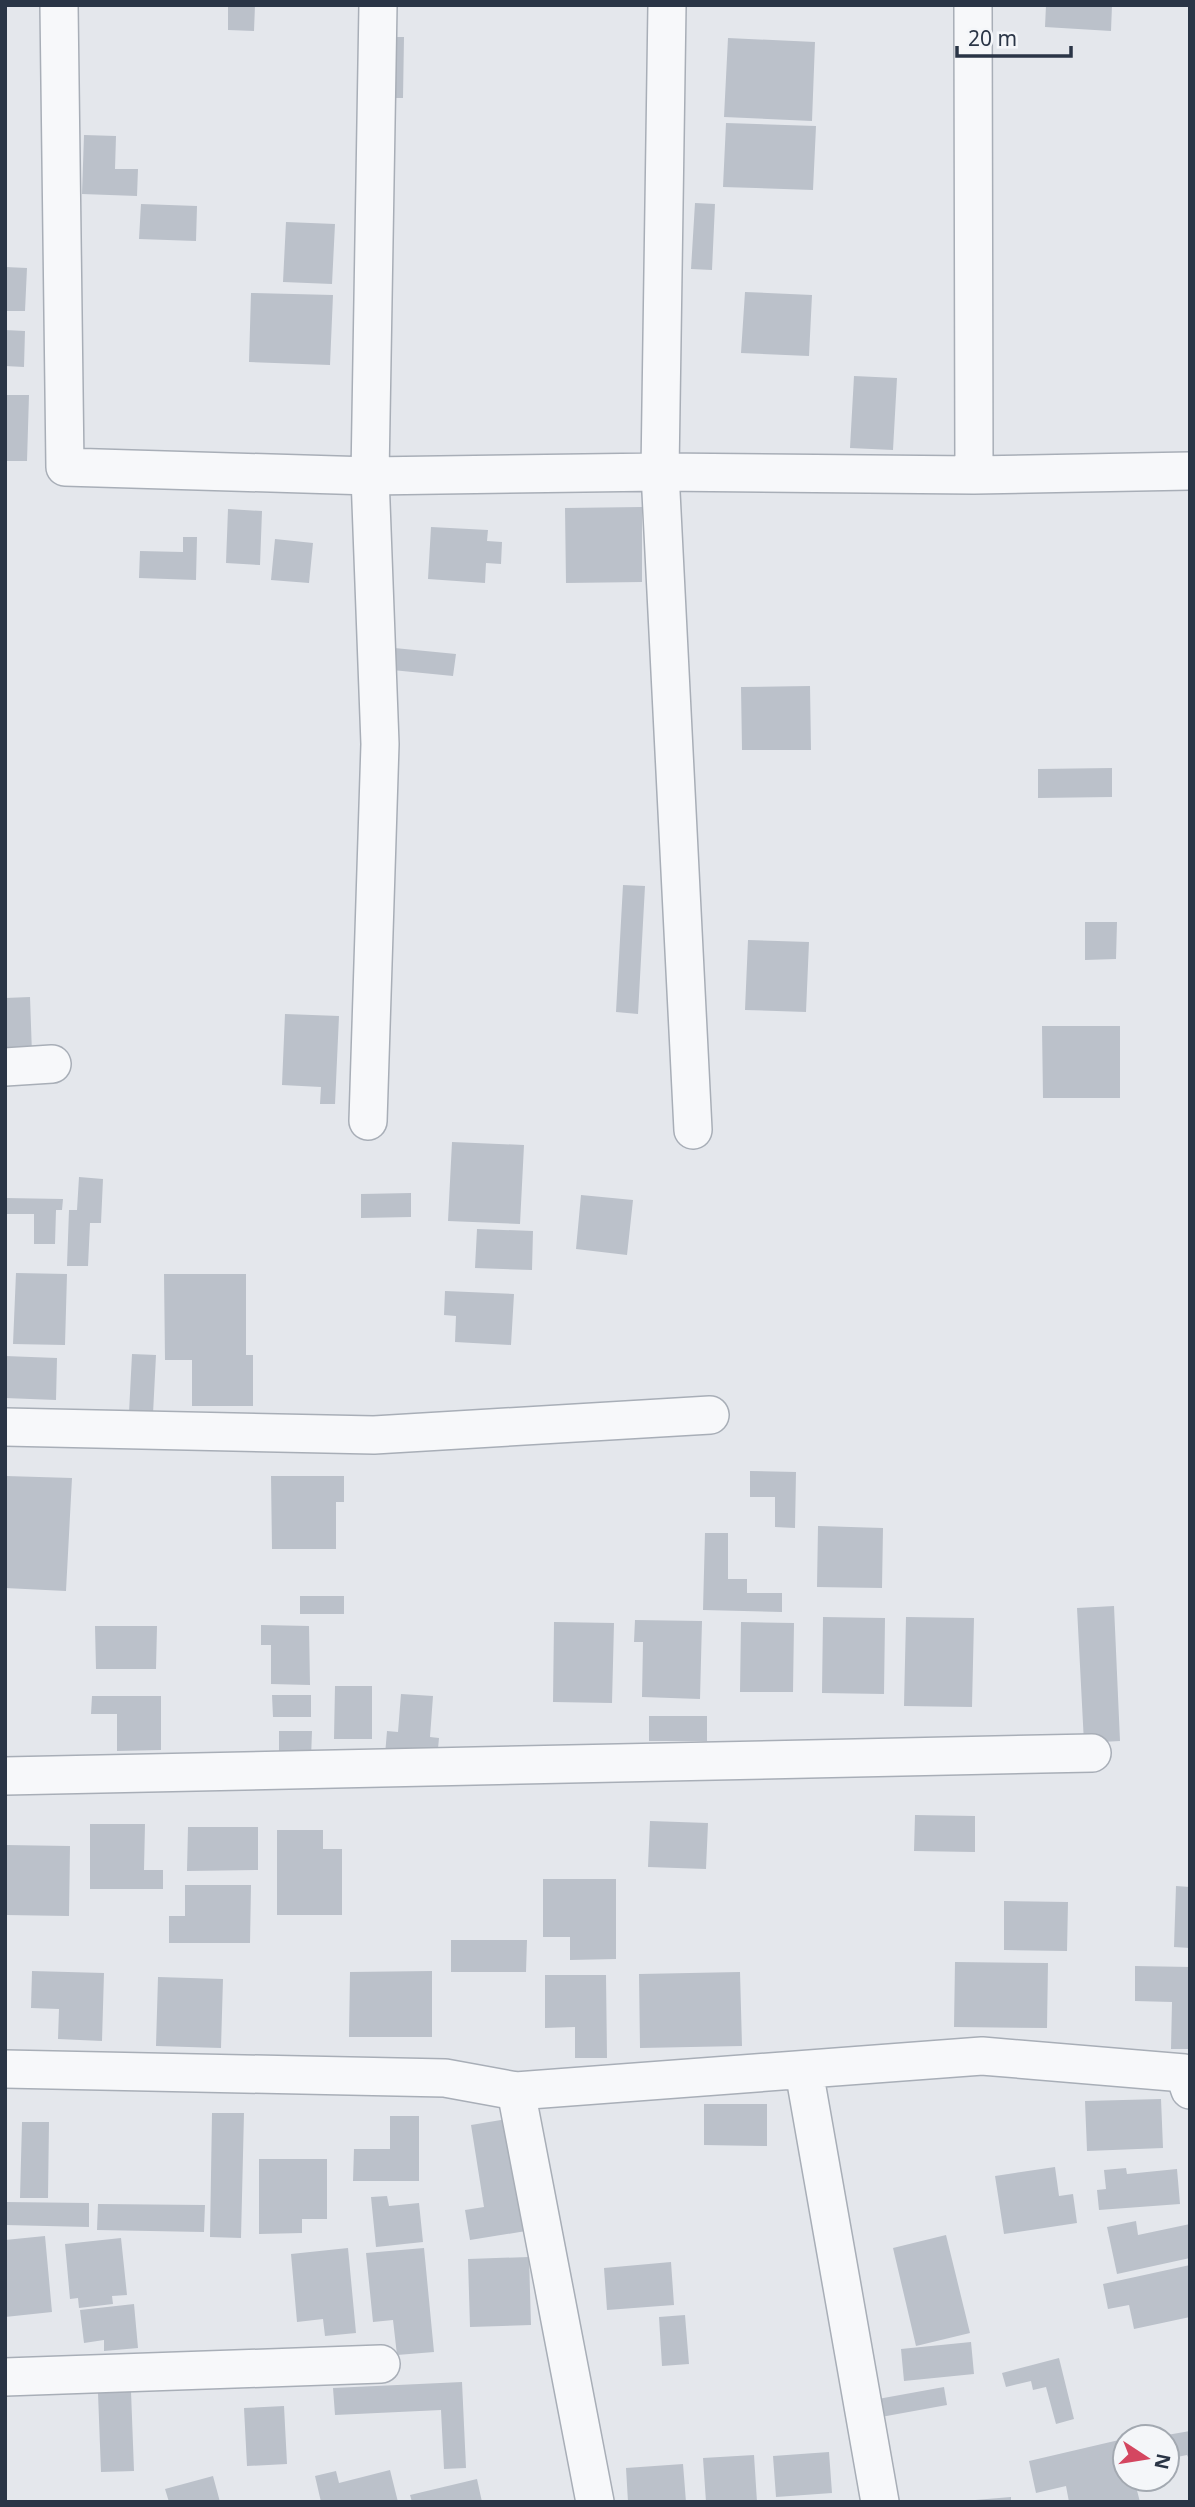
<svg xmlns="http://www.w3.org/2000/svg" width="1195" height="2507" font-family="'Noto Sans',sans-serif">
	<style>
		.building { fill: #bbc1ca }
		.lines { fill: none; stroke-linecap: round; stroke-linejoin: round }
		.street-casing { stroke: #a8aeb7; stroke-width: 40 }
		.street { stroke: #f7f8fa; stroke-width: 37 }
	</style>
	<rect width="100%" height="100%" fill="#e4e7ec"/>
	<path class="building" d="M228,5H255L254,31L228,30Z
		M1046,5H1112L1111,31L1045,27Z
		M385,37H404L403,98H383Z
		M728,38L815,42L812,121L724,117Z
		M726,123L816,126L813,190L723,187Z
		M84,135L116,136L115,169H138L137,196L82,194Z
		M695,203L715,204L712,270L691,269Z
		M141,204L197,206L196,241L139,239Z
		M286,222L335,224L332,284L283,282Z
		M5,267L27,268L25,311H5Z
		M745,292L812,295L809,356L741,353Z
		M251,293L333,295L330,365L249,362Z
		M5,330L25,331L24,367L5,366Z
		M854,376L897,378L893,450L850,448Z
		M5,395H29L27,461H5Z
		M642,507V582L566,583L565,508Z
		M228,509L262,511L260,565L226,563Z
		M431,527L488,530L487,541L502,542L501,564L486,563L485,583L428,579Z
		M183,537H197L196,580L139,578L140,551L183,552Z
		M275,539L313,543L309,583L271,580Z
		M384,647L456,654L453,676L382,669Z
		M810,686L811,750H742L741,687Z
		M1112,768V797L1038,798V769Z
		M623,885L645,886L638,1014L616,1012Z
		M1085,922H1117L1116,959L1085,960Z
		M748,940L809,942L806,1012L745,1010Z
		M30,997L32,1054L5,1055V998Z
		M285,1014L339,1016L335,1104H320L321,1087L282,1085Z
		M1042,1026H1120V1098H1043Z
		M452,1142L524,1145L520,1224L448,1221Z
		M79,1177L103,1179L101,1223H90L88,1266H67L69,1210H77Z
		M411,1193V1217L361,1218V1194Z
		M581,1195L633,1200L627,1255L576,1249Z
		M5,1198L63,1199L62,1210H56L55,1244H34V1214H5Z
		M477,1229L533,1231L532,1270L475,1268Z
		M16,1273L67,1274L65,1345L13,1344Z
		M164,1274H246V1355H253V1406H192V1360H165Z
		M445,1291L514,1294L511,1345L455,1342L456,1316L444,1315Z
		M132,1354L156,1355L153,1414L129,1413Z
		M5,1356L57,1358L56,1400L5,1398Z
		M750,1471L796,1472L795,1528L775,1527V1497H750Z
		M6,1476L72,1478L66,1591L5,1588Z
		M271,1476H344V1502H336V1549H272Z
		M818,1526L883,1528L882,1588L817,1587Z
		M705,1533H728V1579H747V1593H782V1612L703,1610Z
		M300,1596H344V1614H300Z
		M1114,1606L1120,1741L1084,1743L1077,1608Z
		M823,1617L885,1618L884,1694L822,1693Z
		M906,1617L974,1618L972,1707L904,1706Z
		M635,1620L702,1621L700,1699L642,1697L643,1642H634Z
		M554,1622L614,1623L612,1703L553,1702Z
		M741,1622L794,1623L793,1692H740Z
		M261,1625L309,1626L310,1685L271,1684V1645H261Z
		M95,1626H157L156,1669H96Z
		M335,1686H372V1739H334Z
		M401,1694L433,1696L430,1737L439,1738L437,1759L385,1755L387,1731L398,1732Z
		M272,1695H311V1717H273Z
		M92,1696H161V1750L117,1751V1714H91Z
		M649,1716H707V1741H649Z
		M279,1731H312L311,1758H279Z
		M915,1815L975,1816V1852L914,1851Z
		M650,1821L708,1823L706,1869L648,1867Z
		M90,1824H145L144,1870H163V1889H90Z
		M188,1827H258V1870L187,1871Z
		M277,1830H323V1849H342V1915H277Z
		M6,1845L70,1846L69,1916L6,1915Z
		M543,1879H616V1959L570,1960V1937H543Z
		M185,1885H251L250,1943H169V1916H185Z
		M1176,1886L1190,1887V1948L1174,1947Z
		M1004,1901L1068,1902L1067,1951L1004,1950Z
		M451,1940H527L526,1972H451Z
		M955,1962L1048,1963L1047,2028L954,2027Z
		M1135,1966L1190,1967V2049H1171L1172,2002L1135,2001Z
		M32,1971L104,1973L102,2041L58,2039L59,2009L31,2008Z
		M432,1971V2037H349L350,1972Z
		M740,1972L742,2046L640,2048L639,1974Z
		M545,1975H606L607,2058H575V2027L545,2028Z
		M158,1977L223,1979L221,2048L156,2046Z
		M1161,2099L1163,2148L1087,2151L1085,2101Z
		M704,2104H767V2146L704,2145Z
		M212,2113H244L241,2238L210,2237Z
		M390,2116H419V2181H353L354,2149H390Z
		M507,2119L526,2231L470,2240L465,2210L484,2207L471,2125Z
		M22,2122H49L48,2198H20Z
		M259,2159H327V2219H302V2233L259,2234Z
		M1055,2167L1059,2196L1073,2194L1077,2223L1004,2234L995,2176Z
		M1126,2168L1127,2174L1177,2169L1180,2204L1099,2210L1097,2190L1106,2189L1104,2170Z
		M387,2196L389,2206L419,2203L423,2242L376,2247L371,2197Z
		M5,2202L89,2203V2227L5,2225Z
		M98,2204L205,2205L204,2232L97,2230Z
		M1136,2221L1138,2235L1190,2224V2258L1117,2274L1107,2227Z
		M946,2235L970,2333L916,2346L893,2248Z
		M45,2236L52,2312L5,2317V2240Z
		M121,2238L127,2295L112,2296L113,2304L79,2308L78,2298L70,2299L65,2244Z
		M348,2248L356,2333L325,2336L323,2319L297,2322L291,2254Z
		M424,2248L434,2352L397,2355L393,2320L373,2322L366,2253Z
		M529,2257L531,2325L470,2327L468,2259Z
		M671,2262L674,2305L607,2310L604,2268Z
		M1190,2265V2317L1134,2329L1129,2305L1108,2309L1103,2284Z
		M134,2304L138,2348L104,2351V2340L84,2343L80,2310Z
		M685,2315L689,2364L662,2366L659,2317Z
		M971,2342L974,2374L904,2381L901,2349Z
		M1059,2358L1074,2419L1056,2424L1046,2387L1033,2390L1031,2381L1006,2387L1002,2373Z
		M462,2382L466,2468L444,2469L441,2410L335,2415L333,2388Z
		M944,2387L947,2405L881,2417L878,2399Z
		M131,2391L134,2471L101,2472L98,2393Z
		M284,2406L287,2464L247,2466L244,2408Z
		M1190,2431V2461L1187,2455L1167,2459V2435Z
		M1119,2440L1125,2461V2479H1134L1140,2502H1069L1066,2486L1036,2493L1029,2461Z
		M829,2452L832,2493L776,2497L773,2456Z
		M754,2455L757,2502H706L703,2458Z
		M683,2464L686,2502H628L626,2468Z
		M390,2470L398,2502H321L315,2476L336,2471L339,2483Z
		M213,2476L220,2502H169L165,2489Z
		M477,2479L482,2502H412L410,2495Z
		M1011,2497V2502H975V2500Z"/>
	<g class="lines">
		<g class="street-casing">
			<path id="street" d="M59,5L65,467L370,476L660,472L974,475L1190,471
				M667,5L660,472L693,1130
				M973,5L974,475
				M5,1067L52,1064
				M368,1121L380,744L370,476L378,5
				M5,1427L374,1435L710,1415
				M5,1776L1092,1753
				M5,2069L445,2078L516,2091L982,2056L1184,2073L1190,2090
				M804,2071L880,2502
				M516,2091L595,2502
				M5,2377L381,2364"/>
		</g>
		<use href="#street" class="street"/>
	</g>
	<rect width="1195" height="2507" fill="none" stroke="#2a3546" stroke-width="14"/>
	<g transform="translate(1146 2458) rotate(102)"><circle r="33" fill="#f4f6f9" stroke="#a3a9b1" stroke-width="2"/>
	<path d="M0-5L12 26L0 18L-12 26Z" fill="#d44660"/>
	<text y="-10" font-size="19" font-weight="bold" text-anchor="middle" fill="#2a3546">N</text>
	</g>
	<path d="M957 46v10h114v-10" fill="none" stroke="#2a3546" stroke-width="3.5"/>
	<text x="968" y="46" font-size="21" fill="#2a3546" stroke="#f4f6f9" stroke-width="5" paint-order="stroke">20 m</text>
</svg>
